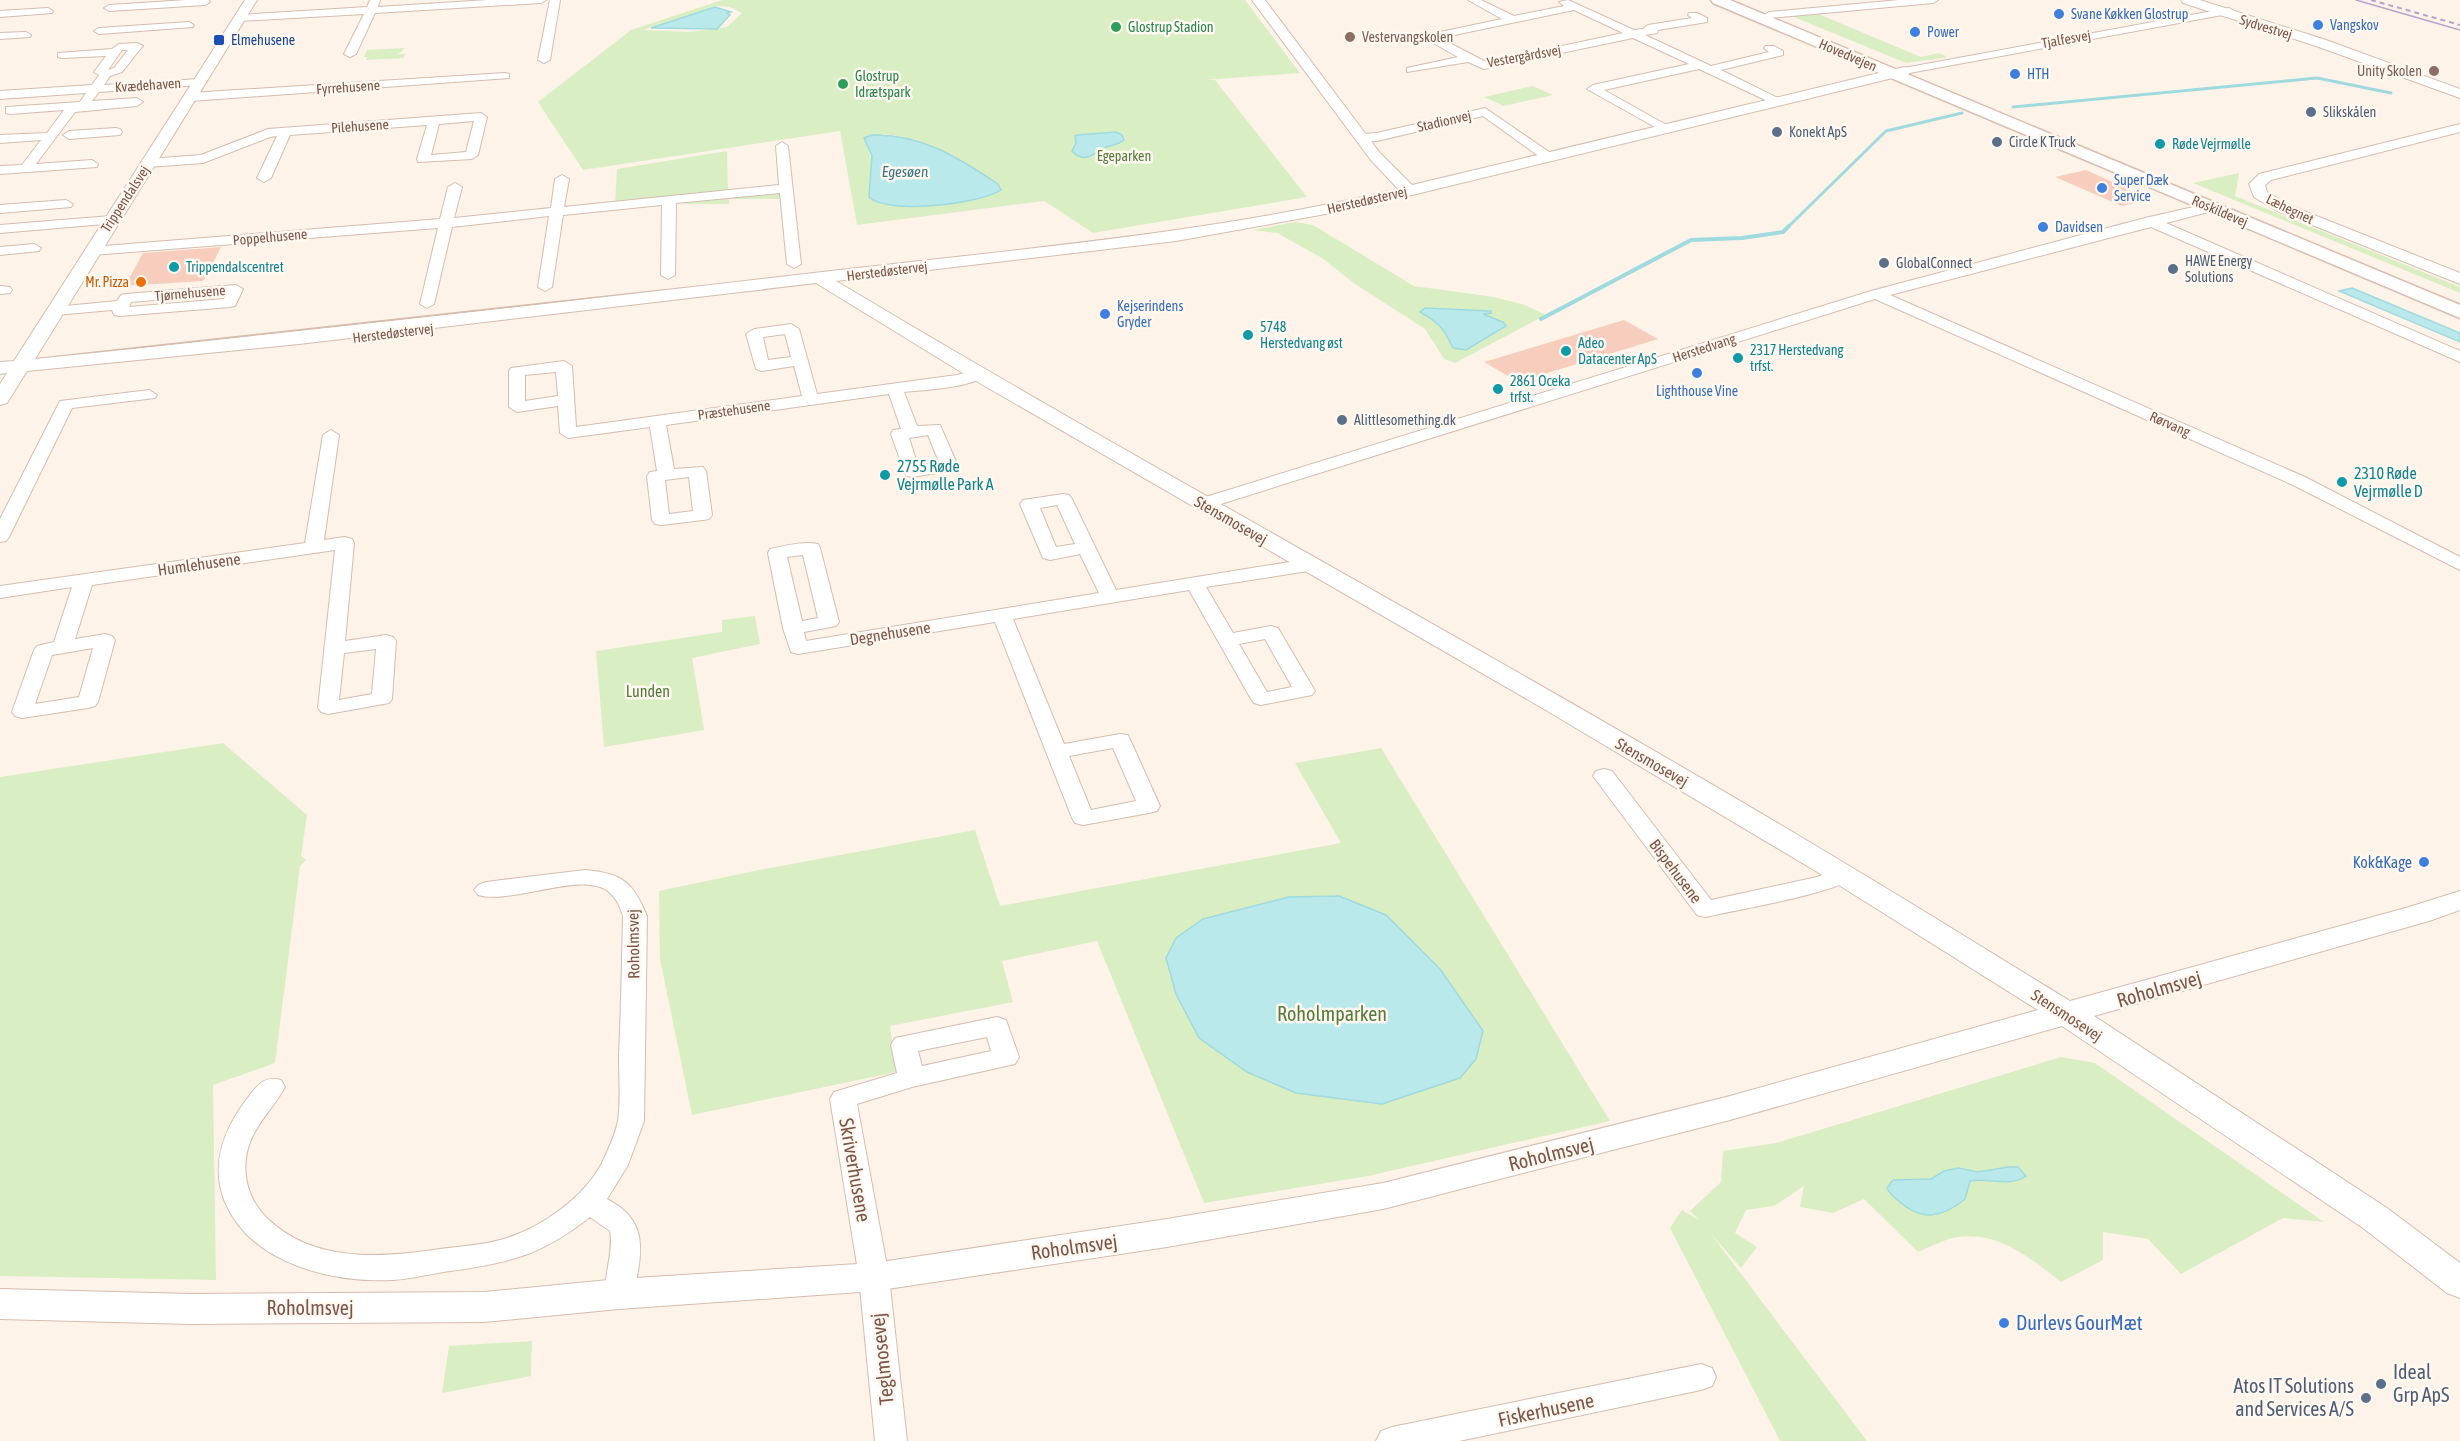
<svg xmlns="http://www.w3.org/2000/svg" width="2460" height="1441" font-family="'Asap Condensed',sans-serif">
	<style>
		.green { fill: #daeec4; fill-rule: evenodd }
		.water { fill: #bae9eb; stroke: #9fdade; stroke-width: 1.5 }
		.lines { fill: none; stroke-linecap: round; stroke-linejoin: round }
		.stream-far1 { stroke: #9fdade; stroke-width: 3 }
		.stream { stroke: #9fdade; stroke-width: 4 }
		.building { fill: #f7cebd }
		.minor-casing { stroke: #d5bcaf; stroke-width: 2 }
		.tertiary-casing { stroke: #d5bcaf; stroke-width: 2 }
		.secondary-casing { stroke: #dabdae; stroke-width: 3 }
		.minor { fill: #fff; fill-rule: evenodd }
		.tertiary { fill: #fff; fill-rule: evenodd }
		.secondary { fill: #fff; fill-rule: evenodd }
		.tram { stroke: #b5a4cb; stroke-width: 1.5 }
		.rail { stroke: #b5a4cb; stroke-width: 2; stroke-dasharray: 5 4; stroke-linecap: butt }
		.shop-dot { fill: #3f7fe0; stroke: #fff8f0; stroke-width: 2 }
		.leisure-dot { fill: #2e9e5b; stroke: #fff8f0; stroke-width: 2 }
		.education-dot { fill: #8d6e63; stroke: #fff8f0; stroke-width: 2 }
		.transit-dot { fill: #1a4fb4; stroke: #fff8f0; stroke-width: 2 }
		.service-dot { fill: #5c6f8a; stroke: #fff8f0; stroke-width: 2 }
		.culture-dot { fill: #0f9aa8; stroke: #fff8f0; stroke-width: 2 }
		.food-dot { fill: #e8710a; stroke: #fff8f0; stroke-width: 2 }
		.labels { text-anchor: middle; stroke-width: 5; stroke-linejoin: round; paint-order: stroke }
		.far-shop-label { font-size: 14px; fill: #366cbe; stroke: #fff8f0; text-anchor: start }
		.far-leisure-label { font-size: 14px; fill: #27864d; stroke: #fff8f0; text-anchor: start }
		.far-street-label { font-size: 14px; fill: #7c5548; stroke: #fff8f0 }
		.far-education-label { font-size: 14px; fill: #785e54; stroke: #fff8f0; text-anchor: start }
		.far-transit-label { font-size: 14px; fill: #164399; stroke: #fff8f0; text-anchor: start }
		.far-service-label { font-size: 14px; fill: #4e5e75; stroke: #fff8f0; text-anchor: start }
		.far-culture-label { font-size: 14px; fill: #0d838f; stroke: #fff8f0; text-anchor: start }
		.far-park-label { font-size: 14px; fill: #567c3c; stroke: #fff8f0 }
		.far-food-label { font-size: 14px; fill: #c56008; stroke: #fff8f0; text-anchor: end }
		.far-water-label { font-size: 15px; font-style: italic; fill: #38767b; stroke: #fff8f0 }
		.culture-label { font-size: 16px; fill: #0d838f; stroke: #fff8f0; text-anchor: start }
		.street-label { font-size: 16px; fill: #7c5548; stroke: #fff8f0 }
		.park-label { font-size: 16px; fill: #567c3c; stroke: #fff8f0 }
		.shop-label { font-size: 16px; fill: #366cbe; stroke: #fff8f0; text-anchor: end }
		.near-street-label { font-size: 20px; fill: #7c5548; stroke: #fff8f0 }
		.near-park-label { font-size: 20px; fill: #567c3c; stroke: #fff8f0 }
		.near-shop-label { font-size: 20px; fill: #366cbe; stroke: #fff8f0; text-anchor: start }
		.near-service-label { font-size: 20px; fill: #4e5e75; stroke: #fff8f0; text-anchor: start }
	</style>
	<rect width="100%" height="100%" fill="#fef3e8"/>
	<path class="green" d="M722,0H1245L1300,73L1204,80H1215L1307,197L1093,233L1044,201L857,225L840,131L583,170L538,102L631,30ZM717,6L730,7L742,13L727,27L690,32L643,30ZM882,134C927,137 961,160 998,184L1001,190C980,204 926,207 900,206C890,205 879,200 869,197L872,162L868,147Z
		M1816,13L1921,57L1939,53L1948,57L1906,63L1789,15Z
		M405,48L398,54H405L404,58L366,60L367,57H364L367,50Z
		M1533,86L1553,95L1504,106L1484,97Z
		M727,151L728,192L615,204L617,169Z
		M2239,173L2235,196L2460,287V293L2193,183Z
		M780,192L781,199H729V204H680Z
		M1295,222L1313,225L1414,286L1494,297L1525,305L1546,315L1455,363L1444,359L1425,329L1355,284L1322,258L1277,233L1253,230ZM1425,308L1491,311L1482,314L1504,323V328L1466,350L1450,341C1449,328 1432,318 1421,312Z
		M755,616L760,644L692,658L704,730L604,747L596,651L722,632V620Z
		M223,743L307,815L301,856L306,860L300,866L275,1063L213,1085L216,1280L0,1276V777Z
		M1381,748L1610,1121L1368,1176L1204,1203L1097,941L1002,961L1013,1002L890,1026L896,1072L692,1115L660,959L659,891L754,871L975,830L1000,906L1341,843L1295,763Z
		M2061,1057L2095,1063L2324,1222L2283,1218L2181,1274L2148,1239L2103,1232V1260L2061,1282C2031,1259 1999,1231 1958,1237C1945,1239 1930,1247 1918,1252L1864,1199L1833,1213L1800,1207L1804,1186L1774,1206L1746,1210L1735,1233L1757,1247L1741,1268L1711,1234L1867,1441H1780L1670,1228L1682,1210L1699,1220L1690,1211L1721,1182L1723,1151L1776,1143ZM2018,1167L2026,1176L1994,1182L1984,1179L1969,1181L1965,1199L1903,1179H1931L1944,1171L1958,1168L1978,1172Z
		M532,1341L531,1376L442,1393L449,1346Z"/>
	<path class="water" d="M715,7L731,12L727,13L730,15L717,29L651,28Z
		M1116,132L1122,135L1124,140C1118,145 1113,145 1106,147C1096,151 1085,166 1072,151L1076,143L1075,136L1077,135Z
		M871,135C920,133 959,158 998,184L1001,190C980,204 887,215 869,197L872,156L864,138Z
		M2352,288L2460,333V342L2339,291Z
		M1425,308L1491,311V313L1483,314L1503,322L1506,326L1466,350L1453,348C1444,329 1440,323 1420,312Z
		M1339,896L1386,915L1440,969L1483,1031L1476,1059L1460,1078L1382,1104L1296,1093L1247,1072L1199,1038L1176,994L1166,958L1176,938L1203,919L1289,897Z
		M2008,1167H2018L2026,1176C2009,1188 1989,1177 1970,1181L1965,1199C1943,1217 1922,1222 1900,1202C1895,1198 1890,1195 1887,1188L1893,1180L1931,1179L1944,1171L1958,1168L1978,1172Z"/>
	<g class="lines">
		<path class="stream-far1" d="M2013,107L2317,78L2391,93
			M1788,227L1886,131L1962,113"/>
		<path class="stream" d="M1541,319L1691,240L1742,238L1783,232L1789,226"/>
	</g>
	<path class="building" d="M2086,170L2128,189L2152,199L2122,206L2055,177Z
		M221,247L205,279L202,281L125,286L143,253Z
		M1624,320L1658,339L1518,382L1484,362Z"/>
	<g class="lines">
		<g class="minor-casing">
			<path id="minor" d="M187,0H209L210,2L205,5L109,11L104,8L109,5Z
				M370,0H380L378,7L488,0H546L541,3L375,13L356,54L350,57L344,54L364,14L239,21L234,18L239,15L367,7Z
				M550,0H560L550,60L544,63L538,60Z
				M1468,0H1481L1514,16L1564,6L1559,2L1568,0L1634,30L1643,29L1648,25L1692,18L1688,15L1689,13H1697L1707,18V22L1658,30L1657,33L1645,35L1711,66L1769,52L1764,48L1766,46H1774L1783,51V55L1721,70L1784,101L1778,105L1774,104L1699,69L1604,90L1672,128L1666,132L1662,131L1587,89L1593,85L1689,64L1633,38L1484,69L1468,62L1407,72V68L1458,57L1426,39V35L1502,19ZM1574,10L1623,33L1486,62L1440,38Z
				M1899,0H1938L1933,3L1769,18L1764,15L1769,12Z
				M48,8L53,11L52,13L0,17V11Z
				M2229,8L2234,11L2233,13L1904,74L1898,71L1904,68Z
				M189,22L194,25L193,27L99,34L94,31L99,28Z
				M26,32L31,35L30,37L0,39V33Z
				M137,43L143,46L141,48L122,72L110,76L104,85L199,79L205,82L199,85L99,92L92,101L137,98L143,102L137,106L75,112L36,164L92,160L98,164L97,167L0,174V166L22,165L41,140L0,143V135L47,133L64,110L10,114L6,113V107L80,102L86,93L0,99V91L92,85L99,75L94,72L106,56L62,58L58,57V53L112,49L119,44ZM122,50H128L114,68L108,70Z
				M505,73L509,74V78L190,101L184,97L190,93Z
				M1485,108L1552,154L1554,157L1552,160H1544L1483,116L1377,141L1363,142L1357,138L1363,134L1377,133Z
				M481,113L487,117L478,155L472,159L418,162L417,159L427,125L290,135L271,178L264,182L257,178L277,136L270,137L203,163L148,167L142,163L148,159L201,155L268,129ZM474,121L466,152L431,155L439,124Z
				M116,128L120,129L122,132L120,135L69,139L63,135L69,131Z
				M782,142L788,146L801,264L794,268L787,264L780,193L676,203L675,275L668,279L661,275L662,205L563,215L552,287L545,291L538,287L549,216L452,227L434,304L427,308L420,304L438,228L92,255L85,251L92,247L440,219L448,187L455,183L462,187L454,218L551,208L555,179L562,175L569,179L564,207L779,185L776,146Z
				M66,200L73,204L71,207L0,213V205Z
				M2211,203L2218,207L2216,210L2166,223L2460,351V362L2151,227L1890,295L2305,477L2460,557V570L2293,485L1875,299L1208,508H1196L1193,504L1196,500L1871,291L2145,218Z
				M111,216L116,217L118,220L116,223L0,233V225Z
				M34,244L41,248L39,251L0,255V247Z
				M236,285L243,289L235,306L230,307L119,316L114,315L112,310L55,315L48,311L55,307L117,301L121,295L126,294ZM226,294L224,299L129,307L131,302Z
				M0,286L10,287L12,290L10,293L0,294Z
				M791,324L799,329L817,394L957,375L978,369L984,371L986,374C974,388 923,390 904,392L917,426L940,425L958,466L955,470L912,477L906,476L891,434L893,430L901,429L889,394L666,425L674,469L703,467L706,471L712,515L709,519L703,520L661,525L655,524L652,520L647,476L650,472L657,471L650,427L568,438L560,433L558,406L517,412L509,407V371L511,368L564,361L572,366L576,427L802,396L794,366L762,371L756,369L746,334L754,329ZM785,334L791,357L768,360L763,337ZM556,372L558,396L525,401V375ZM928,435L939,462L918,466L909,438ZM689,477L693,511L669,514L665,480Z
				M149,390L157,395L155,398L72,408L9,537L6,541L0,542V519L60,401Z
				M331,430L339,435L324,540L345,537L352,539L354,543L345,641L386,635L393,637L396,641L392,699L389,703L328,714L321,712L318,708L335,550L92,585L75,639L105,634L112,636L115,640L98,702L95,706L88,708L22,718L15,716L12,712L34,650L37,646L54,642L72,587L0,598V586L305,543L323,435ZM93,648L79,697L35,704L52,655ZM376,649L372,694L339,700L344,653Z
				M1063,494L1069,495L1072,499L1116,590L1308,559L1315,561L1317,565L1315,569L1308,571L1206,587L1233,633L1271,626L1278,628L1315,691L1312,695L1261,705L1254,703L1251,699L1189,590L1013,619L1064,744L1120,734L1128,735L1160,806L1157,811L1149,813L1083,825L1075,823L1072,818L995,622L798,654L791,652L783,628L768,553L770,549C784,546 804,541 818,544L820,548L839,622L836,626L804,632L806,641L1099,593L1080,554L1050,560L1043,558L1020,504L1023,500ZM1057,505L1075,544L1056,547L1040,508ZM803,555L818,618L802,621L787,557ZM1265,639L1292,687L1267,692L1239,644ZM1113,748L1136,801L1091,810L1069,756Z
				M1604,769L1612,771L1711,900L1817,877L1844,867L1852,870L1856,875C1845,892 1730,911 1705,917L1697,915L1593,776L1596,771Z
				M585,870C622,873 633,882 647,916L644,1121L628,1165L607,1199C639,1216 644,1237 638,1271C636,1282 635,1292 629,1303L619,1306L609,1303C599,1284 615,1254 610,1231L590,1217C571,1232 551,1245 528,1254C500,1264 472,1268 443,1272C426,1275 410,1279 393,1280C332,1283 251,1264 225,1202C210,1165 223,1131 246,1100C256,1087 263,1075 281,1080L285,1087C272,1111 250,1128 246,1158C243,1181 251,1203 268,1219C314,1263 382,1258 440,1249C463,1246 486,1245 507,1238C544,1226 584,1197 602,1163C608,1150 615,1135 618,1121C621,1100 619,1078 619,1057C621,1010 622,963 623,916C620,907 617,899 609,892C584,870 512,905 478,895L474,890L478,885L486,882Z
				M997,1017L1006,1020L1019,1057L1015,1064L912,1087L857,1104L889,1277L907,1441H875L859,1277L830,1099L834,1092L897,1073L891,1045L895,1038ZM987,1037L991,1051L922,1066L918,1051Z
				M1701,1364L1712,1368L1716,1377L1712,1386L1701,1390L1459,1441H1376L1381,1431L1392,1427Z"/>
		</g>
		<g class="tertiary-casing">
			<path id="tertiary" d="M245,0H257L35,359C301,332 566,302 831,271C1020,249 1212,233 1398,189L1370,159L1252,0H1265L1380,153L1412,185L1904,67L1909,68L1911,71L1909,74L1359,208L1176,241L836,281C1173,483 1520,667 1856,870C1928,913 1998,957 2070,1001L2409,907L2460,891V910L2429,921L2094,1016L2387,1208L2460,1263V1298L2447,1293L2363,1228L2062,1026L1730,1120L1383,1209L1167,1247L874,1291L619,1309L484,1322L191,1324L0,1319V1289L191,1294L484,1292L619,1279L874,1263L1167,1219L1383,1183L1730,1096L2038,1010L1834,882L1544,709L971,378L816,283L299,344L27,371L7,403L0,405V384L7,373L0,374V362L14,361Z
				M2181,0H2200L2326,40L2460,89V98L2316,46L2183,3Z
				M2460,124V132L2271,180L2265,185L2267,192L2289,205L2460,273V284L2277,211L2254,197L2249,184L2259,174Z"/>
		</g>
		<g class="secondary-casing">
			<path id="secondary" d="M1711,0H1730L2460,305V318L1713,3Z"/>
		</g>
		<use href="#minor" class="minor"/>
		<use href="#tertiary" class="tertiary"/>
		<use href="#secondary" class="secondary"/>
		<path class="tram" d="M2356,0L2460,30"/>
		<path class="rail" d="M2371,0L2460,25"/>
	</g>
	<g class="shop-dot">
		<circle cx="2059" cy="14" r="6"/>
		<circle cx="2318" cy="25" r="6"/>
		<circle cx="1915" cy="32" r="6"/>
		<circle cx="2015" cy="74" r="6"/>
		<circle cx="2102" cy="188" r="6"/>
		<circle cx="2043" cy="227" r="6"/>
		<circle cx="1105" cy="314" r="6"/>
		<circle cx="1697" cy="373" r="6"/>
		<circle cx="2424" cy="862" r="6"/>
		<circle cx="2004" cy="1323" r="6"/>
	</g>
	<g class="leisure-dot">
		<circle cx="1116" cy="27" r="6"/>
		<circle cx="843" cy="84" r="6"/>
	</g>
	<g class="education-dot">
		<circle cx="1350" cy="37" r="6"/>
		<circle cx="2434" cy="71" r="6"/>
	</g>
	<rect class="transit-dot" x="213" y="34" width="12" height="12" rx="3"/>
	<g class="service-dot">
		<circle cx="2311" cy="112" r="6"/>
		<circle cx="1777" cy="132" r="6"/>
		<circle cx="1997" cy="142" r="6"/>
		<circle cx="1884" cy="263" r="6"/>
		<circle cx="2173" cy="269" r="6"/>
		<circle cx="1342" cy="420" r="6"/>
		<circle cx="2381" cy="1384" r="6"/>
		<circle cx="2366" cy="1398" r="6"/>
	</g>
	<g class="culture-dot">
		<circle cx="2160" cy="144" r="6"/>
		<circle cx="174" cy="267" r="6"/>
		<circle cx="1248" cy="335" r="6"/>
		<circle cx="1566" cy="351" r="6"/>
		<circle cx="1738" cy="358" r="6"/>
		<circle cx="1498" cy="389" r="6"/>
		<circle cx="885" cy="475" r="6"/>
		<circle cx="2342" cy="482" r="6"/>
	</g>
	<circle class="food-dot" cx="141" cy="282" r="6"/>
	<g class="labels">
		<g class="far-shop-label">
			<text x="2071" y="19">Svane Køkken Glostrup</text>
			<text x="2330" y="30">Vangskov</text>
			<text x="1927" y="37">Power</text>
			<text x="2027" y="79">HTH</text>
			<text x="2114" y="185">Super Dæk<tspan x="2114" dy="16">Service</tspan></text>
			<text x="2055" y="232">Davidsen</text>
			<text x="1117" y="311">Kejserindens<tspan x="1117" dy="16">Gryder</tspan></text>
			<text x="1697" y="396" text-anchor="middle">Lighthouse Vine</text>
		</g>
		<g class="far-leisure-label">
			<text x="1128" y="32">Glostrup Stadion</text>
			<text x="855" y="81">Glostrup<tspan x="855" dy="16">Idrætspark</tspan></text>
		</g>
		<g class="far-street-label">
			<text transform="translate(2266 27) rotate(17)" y="5">Sydvestvej</text>
			<text transform="translate(2066 39) rotate(-10)" y="5">Tjalfesvej</text>
			<text transform="translate(1848 55) rotate(23)" y="5">Hovedvejen</text>
			<text transform="translate(1524 56) rotate(-10)" y="5">Vestergårdsvej</text>
			<text transform="translate(148 85) rotate(-4)" y="5">Kvædehaven</text>
			<text transform="translate(348 87) rotate(-4)" y="5">Fyrrehusene</text>
			<text transform="translate(1444 121) rotate(-13)" y="5">Stadionvej</text>
			<text transform="translate(360 126) rotate(-4)" y="5">Pilehusene</text>
			<text transform="translate(125 199) rotate(-57)" y="5">Trippendalsvej</text>
			<text transform="translate(1367 200) rotate(-13)" y="5">Herstedøstervej</text>
			<text transform="translate(2290 209) rotate(26)" y="5">Læhegnet</text>
			<text transform="translate(2220 211) rotate(23)" y="5">Roskildevej</text>
			<text transform="translate(270 237) rotate(-5)" y="5">Poppelhusene</text>
			<text transform="translate(887 271) rotate(-7)" y="5">Herstedøstervej</text>
			<text transform="translate(190 293) rotate(-5)" y="5">Tjørnehusene</text>
			<text transform="translate(393 333) rotate(-7)" y="5">Herstedøstervej</text>
			<text transform="translate(1704 348) rotate(-18)" y="5">Herstedvang</text>
			<text transform="translate(734 410) rotate(-8)" y="5">Præstehusene</text>
			<text transform="translate(2170 424) rotate(24)" y="5">Rørvang</text>
		</g>
		<g class="far-education-label">
			<text x="1362" y="42">Vestervangskolen</text>
			<text x="2422" y="76" text-anchor="end">Unity Skolen</text>
		</g>
		<g class="far-transit-label">
			<text x="231" y="45">Elmehusene</text>
		</g>
		<g class="far-service-label">
			<text x="2323" y="117">Slikskålen</text>
			<text x="1789" y="137">Konekt ApS</text>
			<text x="2009" y="147">Circle K Truck</text>
			<text x="2185" y="266">HAWE Energy<tspan x="2185" dy="16">Solutions</tspan></text>
			<text x="1896" y="268">GlobalConnect</text>
			<text x="1354" y="425">Alittlesomething.dk</text>
		</g>
		<g class="far-culture-label">
			<text x="2172" y="149">Røde Vejrmølle</text>
			<text x="186" y="272">Trippendalscentret</text>
			<text x="1260" y="332">5748<tspan x="1260" dy="16">Herstedvang øst</tspan></text>
			<text x="1578" y="348">Adeo<tspan x="1578" dy="16">Datacenter ApS</tspan></text>
			<text x="1750" y="355">2317 Herstedvang<tspan x="1750" dy="16">trfst.</tspan></text>
			<text x="1510" y="386">2861 Oceka<tspan x="1510" dy="16">trfst.</tspan></text>
		</g>
		<g class="far-park-label">
			<text x="1124" y="161">Egeparken</text>
		</g>
		<g class="far-food-label">
			<text x="129" y="287">Mr. Pizza</text>
		</g>
		<g class="far-water-label">
			<text x="905" y="177">Egesøen</text>
		</g>
		<g class="culture-label">
			<text x="897" y="472">2755 Røde<tspan x="897" dy="18">Vejrmølle Park A</tspan></text>
			<text x="2354" y="479">2310 Røde<tspan x="2354" dy="18">Vejrmølle D</tspan></text>
		</g>
		<g class="street-label">
			<text transform="translate(1231 520) rotate(30)" y="6">Stensmosevej</text>
			<text transform="translate(199 564) rotate(-8)" y="6">Humlehusene</text>
			<text transform="translate(890 633) rotate(-9)" y="6">Degnehusene</text>
			<text transform="translate(1652 762) rotate(30)" y="6">Stensmosevej</text>
			<text transform="translate(1676 871) rotate(53)" y="6">Bispehusene</text>
			<text transform="translate(633 944) rotate(-91)" y="6">Roholmsvej</text>
			<text transform="translate(2067 1015) rotate(33)" y="6">Stensmosevej</text>
		</g>
		<g class="park-label">
			<text x="648" y="697">Lunden</text>
		</g>
		<g class="shop-label">
			<text x="2412" y="868">Kok&amp;Kage</text>
		</g>
		<g class="near-street-label">
			<text transform="translate(2159 989) rotate(-16)" y="7">Roholmsvej</text>
			<text transform="translate(1551 1154) rotate(-14)" y="7">Roholmsvej</text>
			<text transform="translate(855 1170) rotate(80)" y="7">Skriverhusene</text>
			<text transform="translate(1074 1247) rotate(-8)" y="7">Roholmsvej</text>
			<text x="310" y="1315">Roholmsvej</text>
			<text transform="translate(882 1359) rotate(-96)" y="7">Teglmosevej</text>
			<text transform="translate(1546 1410) rotate(-12)" y="7">Fiskerhusene</text>
		</g>
		<g class="near-park-label">
			<text x="1332" y="1021">Roholmparken</text>
		</g>
		<g class="near-shop-label">
			<text x="2016" y="1330">Durlevs GourMæt</text>
		</g>
		<g class="near-service-label">
			<text x="2393" y="1379">Ideal<tspan x="2393" dy="23">Grp ApS</tspan></text>
			<text x="2354" y="1393" text-anchor="end">Atos IT Solutions<tspan x="2354" dy="23">and Services A/S</tspan></text>
		</g>
	</g>
</svg>
